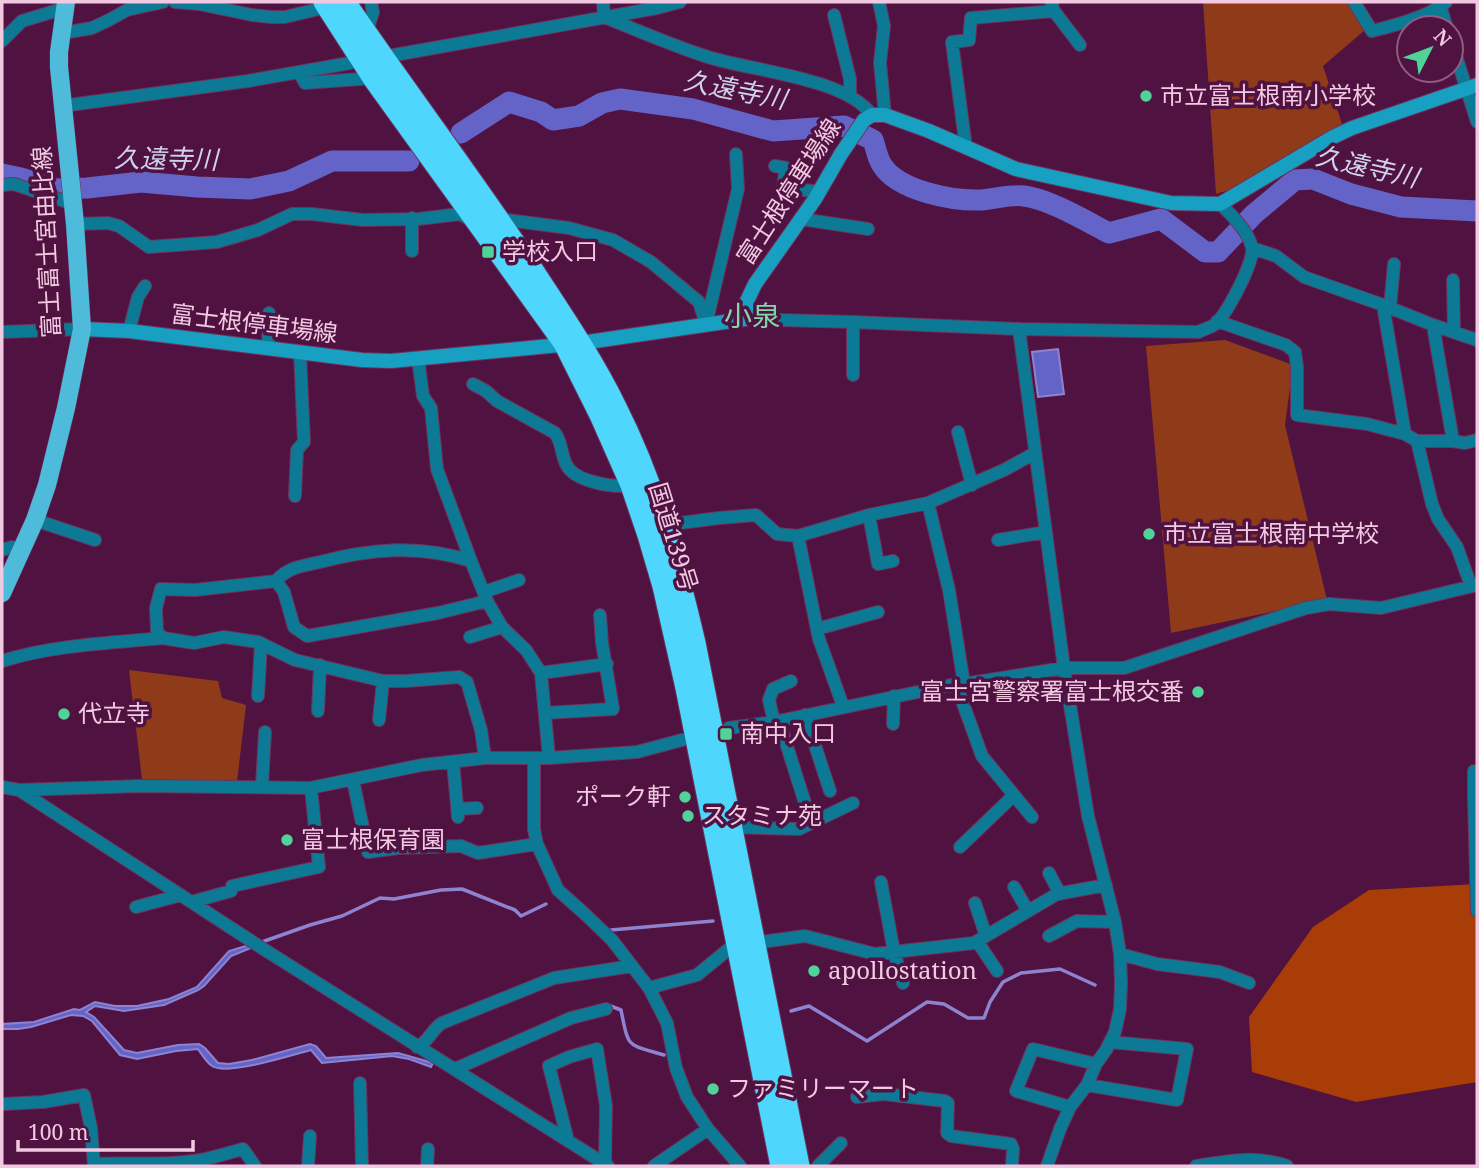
<svg xmlns="http://www.w3.org/2000/svg" width="1479" height="1168" font-family="'Noto Serif','Noto Sans JP',serif">
	<style>
		.green { fill: #8f3b1a }
		.forest { fill: #a93d08 }
		.water { fill: #6464c8; stroke: #8e83d0; stroke-width: 2 }
		.lines { fill: none; stroke-linecap: round; stroke-linejoin: round }
		.stream { stroke: #8e83d0; stroke-width: 3.5 }
		.river { stroke: #6464c8; stroke-width: 21 }
		.street-casing { stroke: #6d335d; stroke-width: 14 }
		.secondary-casing { stroke: #6d335d; stroke-width: 16 }
		.primary-casing { stroke: #6d335d; stroke-width: 19 }
		.highway-casing { stroke: #6d335d; stroke-width: 23 }
		.street { stroke: #0c7a95; stroke-width: 12 }
		.secondary { stroke: #18a0c2; stroke-width: 14 }
		.primary { stroke: #4ebbdb; stroke-width: 18 }
		.highway { stroke: #4ed6fd; stroke-width: 21 }
		.poi-dot { fill: #50d398; stroke: #501240; stroke-width: 2.5 }
		.labels { text-anchor: middle; stroke-width: 7; stroke-linejoin: round; paint-order: stroke }
		.poi-label { font-size: 24px; fill: #f1cae2; stroke: #501240; text-anchor: start }
		.street-label { font-size: 24px; fill: #f1cae2; stroke: #501240 }
		.water-label { font-size: 26px; font-style: italic; fill: #cfd2ec; stroke: #501240 }
		.quarter-label { font-size: 28px; fill: #85d6ac; stroke: #501240 }
	</style>
	<rect width="100%" height="100%" fill="#501240"/>
	<path class="green" d="M1203,2H1347L1365,30L1323,66L1342,124L1245,185L1216,194Z
		M1225,340L1293,365L1285,425L1327,600L1171,633L1146,346Z
		M129,670L218,681L222,698L246,705L237,782L142,779Z"/>
	<path class="forest" d="M1477,884V1082L1356,1102L1252,1072L1249,1017L1313,927L1369,890Z"/>
	<path class="water" d="M1058,349L1064,394L1038,397L1032,352Z
		M252,944L256,946L231,956L204,986L198,990L164,1005L124,1011L95,1006L86,1012L94,1017L124,1050L137,1053L178,1045L199,1044L205,1048L218,1063L229,1064L252,1060L310,1044L316,1046L326,1058L398,1053L433,1063L431,1067L409,1059L392,1056L322,1063L311,1050C292,1055 227,1076 212,1066C207,1063 202,1055 198,1049L176,1051L137,1059L120,1055L92,1021L83,1016L71,1015L31,1027L18,1029H2V1024L34,1022L74,1009L80,1010L95,1002L115,1006H137L169,999L197,987L229,951Z"/>
	<g class="lines">
		<path class="stream" d="M611,930L713,921
			M259,943L310,925L342,916L380,898L394,899L441,890L462,889L515,910L521,916L546,904
			M608,1005L621,1010C629,1050 627,1044 664,1055
			M791,1011L809,1006L867,1041L927,1002L944,1004L968,1018H984L990,1002L1003,982L1021,973L1060,969L1095,985"/>
		<path class="river" d="M461,133L509,102L541,112L553,120L579,116L602,103L620,99L693,109L773,131L844,126L873,140C876,148 877,158 882,165C898,191 953,201 981,200C995,199 1011,194 1024,196C1049,199 1086,221 1109,233L1161,219L1205,252H1218L1254,214L1295,180L1313,179L1351,194L1401,207L1477,211
			M2,174L21,178L57,189L87,188L141,182L197,187L250,189L289,181L332,161H409"/>
		<g class="street-casing">
			<path id="street" d="M175,2L199,4L252,15L271,17H285L327,7
				M603,2L604,17C637,30 671,45 705,56C749,71 845,77 872,115
				M879,2L884,26L880,63L885,115
				M1051,2L1054,11L1080,45
				M1354,2L1372,31C1393,26 1430,16 1446,2
				M1439,2L1447,28
				M834,15L850,79V95
				M63,33L92,28L109,20L127,10L163,2
				M366,33L373,12L371,2
				M1451,40L1477,122
				M2,41L22,21L65,8
				M383,57L657,8L680,2
				M299,72L305,83L373,78
				M62,106L248,81L350,63
				M966,148L952,42L969,40L971,18L1054,11
				M775,166L786,168L783,187L819,192
				M2,185L14,184L73,204
				M412,218V251
				M499,219L569,228L613,240L651,262L699,302L706,324
				M801,219L868,229
				M75,224L108,223L119,226L149,247L217,242L258,230L292,214H312L363,220L418,219L460,214L473,221
				M1252,248L1276,256L1304,277L1383,305L1433,325L1477,340
				M1453,280L1454,332
				M1383,305L1405,434
				M1390,308L1394,264
				M745,319L853,322L1019,329L1199,332C1203,329 1210,328 1214,325C1226,316 1254,263 1252,248C1249,232 1232,215 1220,204
				M1217,321L1286,345L1295,352L1297,367V415L1367,424L1405,434L1417,441H1453L1465,443L1477,440
				M706,324L738,189L736,154
				M1433,325L1453,441
				M1019,329L1064,668L1088,816L1115,922L1120,954L1121,983L1120,1009L1115,1032L1106,1050L1096,1064L1087,1085L1070,1107L1060,1129L1047,1166
				M129,331L138,297L145,286
				M2,332L82,329
				M268,349L269,313
				M418,358L423,396L431,408L437,469L471,561L487,601L502,627L526,650L541,673L549,758
				M853,375V322
				M473,384L486,391L497,401L555,433C562,442 561,454 566,464C574,482 614,488 631,485
				M958,432L972,485
				M1417,441L1432,504L1438,519L1457,547L1471,586
				M295,496L297,450L304,442L300,353
				M928,503L949,590L964,684
				M869,515L878,564L893,561
				M35,520L95,540
				M665,525L719,518L756,515L777,534L798,536
				M998,540L1046,532
				M2,550L12,547L22,549
				M276,581C288,567 302,566 320,562C370,549 420,544 471,561
				M484,592L519,580
				M817,629L878,612
				M470,637L502,627
				M2,661C54,645 109,643 163,638
				M541,673L607,664
				M956,684L982,756L1032,817
				M258,696L261,643
				M843,706L819,639L798,536L869,515L928,503L1004,470L1035,453
				M318,711L320,665
				M545,713L613,709L602,643L600,615
				M805,715L830,791
				M379,720L383,681
				M779,721L811,822
				M774,722L769,700L773,689L791,681
				M893,724L894,696
				M729,728L774,722L956,684H964L1064,668H1124L1306,608L1329,604L1381,608L1477,585
				M485,758L481,730L467,682L459,677L406,681H383L295,660L258,642L224,637L194,643L163,638L157,632L156,608L161,589L195,590L276,581L284,592L294,627L307,636L438,613L487,601
				M534,758V829L537,844L558,890L586,915L612,940L649,988L667,1023L676,1068L687,1097L708,1129L740,1166
				M453,762L458,817
				M353,780L368,852L398,848L461,846L478,853L537,844
				M262,786L265,732
				M2,787L19,790L265,950L608,1166
				M19,790L140,786L310,788L422,765L485,758H549L637,752L682,740
				M1474,799V771
				M458,809L477,808
				M732,827L799,829L853,803
				M960,847L1014,795
				M1049,873L1060,894
				M881,882L894,952L903,983
				M1014,887L1028,911
				M191,902L231,891L232,886L319,867L311,788
				M975,903L986,936
				M136,907L181,895
				M1477,911L1474,799H1477
				M1049,936L1077,921L1115,922
				M977,941L997,971
				M754,943L805,936L875,954L974,943L1057,894L1106,885
				M1120,954L1157,964L1220,972L1249,983
				M649,988L697,975L735,944
				M417,1047C429,1042 431,1030 442,1023L554,978L632,966
				M455,1069L571,1018L606,1009
				M360,1083L362,1166
				M1087,1085L1177,1100L1187,1049L1110,1042
				M857,1097L884,1094L945,1101L948,1103L947,1133L951,1136L1011,1144L1013,1149L1012,1166
				M2,1104L43,1102L84,1095L91,1128L94,1166
				M1070,1107L1016,1091L1033,1049L1096,1064
				M568,1141L549,1066L569,1057L597,1049L606,1106L605,1165
				M94,1164C127,1162 161,1166 194,1161C210,1159 227,1153 243,1149L255,1166
				M308,1166L310,1136
				M427,1166L428,1149
				M654,1166L708,1129
				M818,1166L841,1143
				M1196,1166C1226,1161 1257,1155 1287,1166"/>
		</g>
		<g class="secondary-casing">
			<path id="secondary" d="M82,329L129,331L362,360L391,361L581,343L745,319L747,301L755,284L815,199L841,154L864,120L872,115H885L929,131L1016,169L1171,203L1220,204L1333,137L1352,128L1477,85"/>
		</g>
		<g class="primary-casing">
			<path id="primary" d="M2,593L35,520L47,485L66,408L82,329L75,224L59,67V52L66,2"/>
		</g>
		<g class="highway-casing">
			<path id="highway" d="M324,2L373,78L564,343L600,415L631,485L648,535L663,586L686,688L781,1166
				M345,2C406,91 471,177 531,267C561,313 592,358 616,407C654,482 676,562 695,643L799,1166"/>
		</g>
		<use href="#street" class="street"/>
		<use href="#secondary" class="secondary"/>
		<use href="#primary" class="primary"/>
		<use href="#highway" class="highway"/>
	</g>
	<g class="poi-dot">
		<circle cx="1146" cy="96" r="7"/>
		<rect x="481" y="245" width="14" height="14" rx="3.5"/>
		<circle cx="1149" cy="534" r="7"/>
		<circle cx="1198" cy="692" r="7"/>
		<circle cx="64" cy="714" r="7"/>
		<rect x="719" y="727" width="14" height="14" rx="3.5"/>
		<circle cx="685" cy="797" r="7"/>
		<circle cx="688" cy="816" r="7"/>
		<circle cx="287" cy="840" r="7"/>
		<circle cx="814" cy="971" r="7"/>
		<circle cx="713" cy="1089" r="7"/>
	</g>
	<g class="labels">
		<g class="poi-label">
			<text x="1160" y="104">市立富士根南小学校</text>
			<text x="502" y="260">学校入口</text>
			<text x="1163" y="542">市立富士根南中学校</text>
			<text x="1184" y="700" text-anchor="end">富士宮警察署富士根交番</text>
			<text x="78" y="722">代立寺</text>
			<text x="740" y="742">南中入口</text>
			<text x="671" y="805" text-anchor="end">ポーク軒</text>
			<text x="702" y="824">スタミナ苑</text>
			<text x="301" y="848">富士根保育園</text>
			<text x="828" y="979">apollostation</text>
			<text x="727" y="1097">ファミリーマート</text>
		</g>
		<g class="street-label">
			<text transform="translate(789 192) rotate(-57)" y="8">富士根停車場線</text>
			<text transform="translate(47 242) rotate(-93)" y="8">富士富士宮由比線</text>
			<text transform="translate(254 324) rotate(7)" y="8">富士根停車場線</text>
			<text transform="translate(673 537) rotate(73)" y="8">国道139号</text>
		</g>
		<g class="water-label">
			<text transform="translate(735 90) rotate(11)" y="9">久遠寺川</text>
			<text transform="translate(166 159) rotate(1)" y="9">久遠寺川</text>
			<text transform="translate(1367 167) rotate(13)" y="9">久遠寺川</text>
		</g>
		<g class="quarter-label">
			<text x="752" y="326">小泉</text>
		</g>
	</g>
	<rect width="1479" height="1168" fill="none" stroke="#f1cae2" stroke-width="7"/>
	<g transform="translate(1430 49) rotate(48)"><circle r="33" fill="#501240" stroke="#905c81" stroke-width="2"/>
	<path d="M0-5L12 26L0 18L-12 26Z" fill="#50d398"/>
	<text y="-10" font-size="19" font-weight="bold" text-anchor="middle" fill="#f1cae2">N</text>
	</g>
	<path d="M18 1140v10h175v-10" fill="none" stroke="#f1cae2" stroke-width="3.5"/>
	<text x="28" y="1140" font-size="21" fill="#f1cae2" stroke="#501240" stroke-width="5" paint-order="stroke">100 m</text>
</svg>
